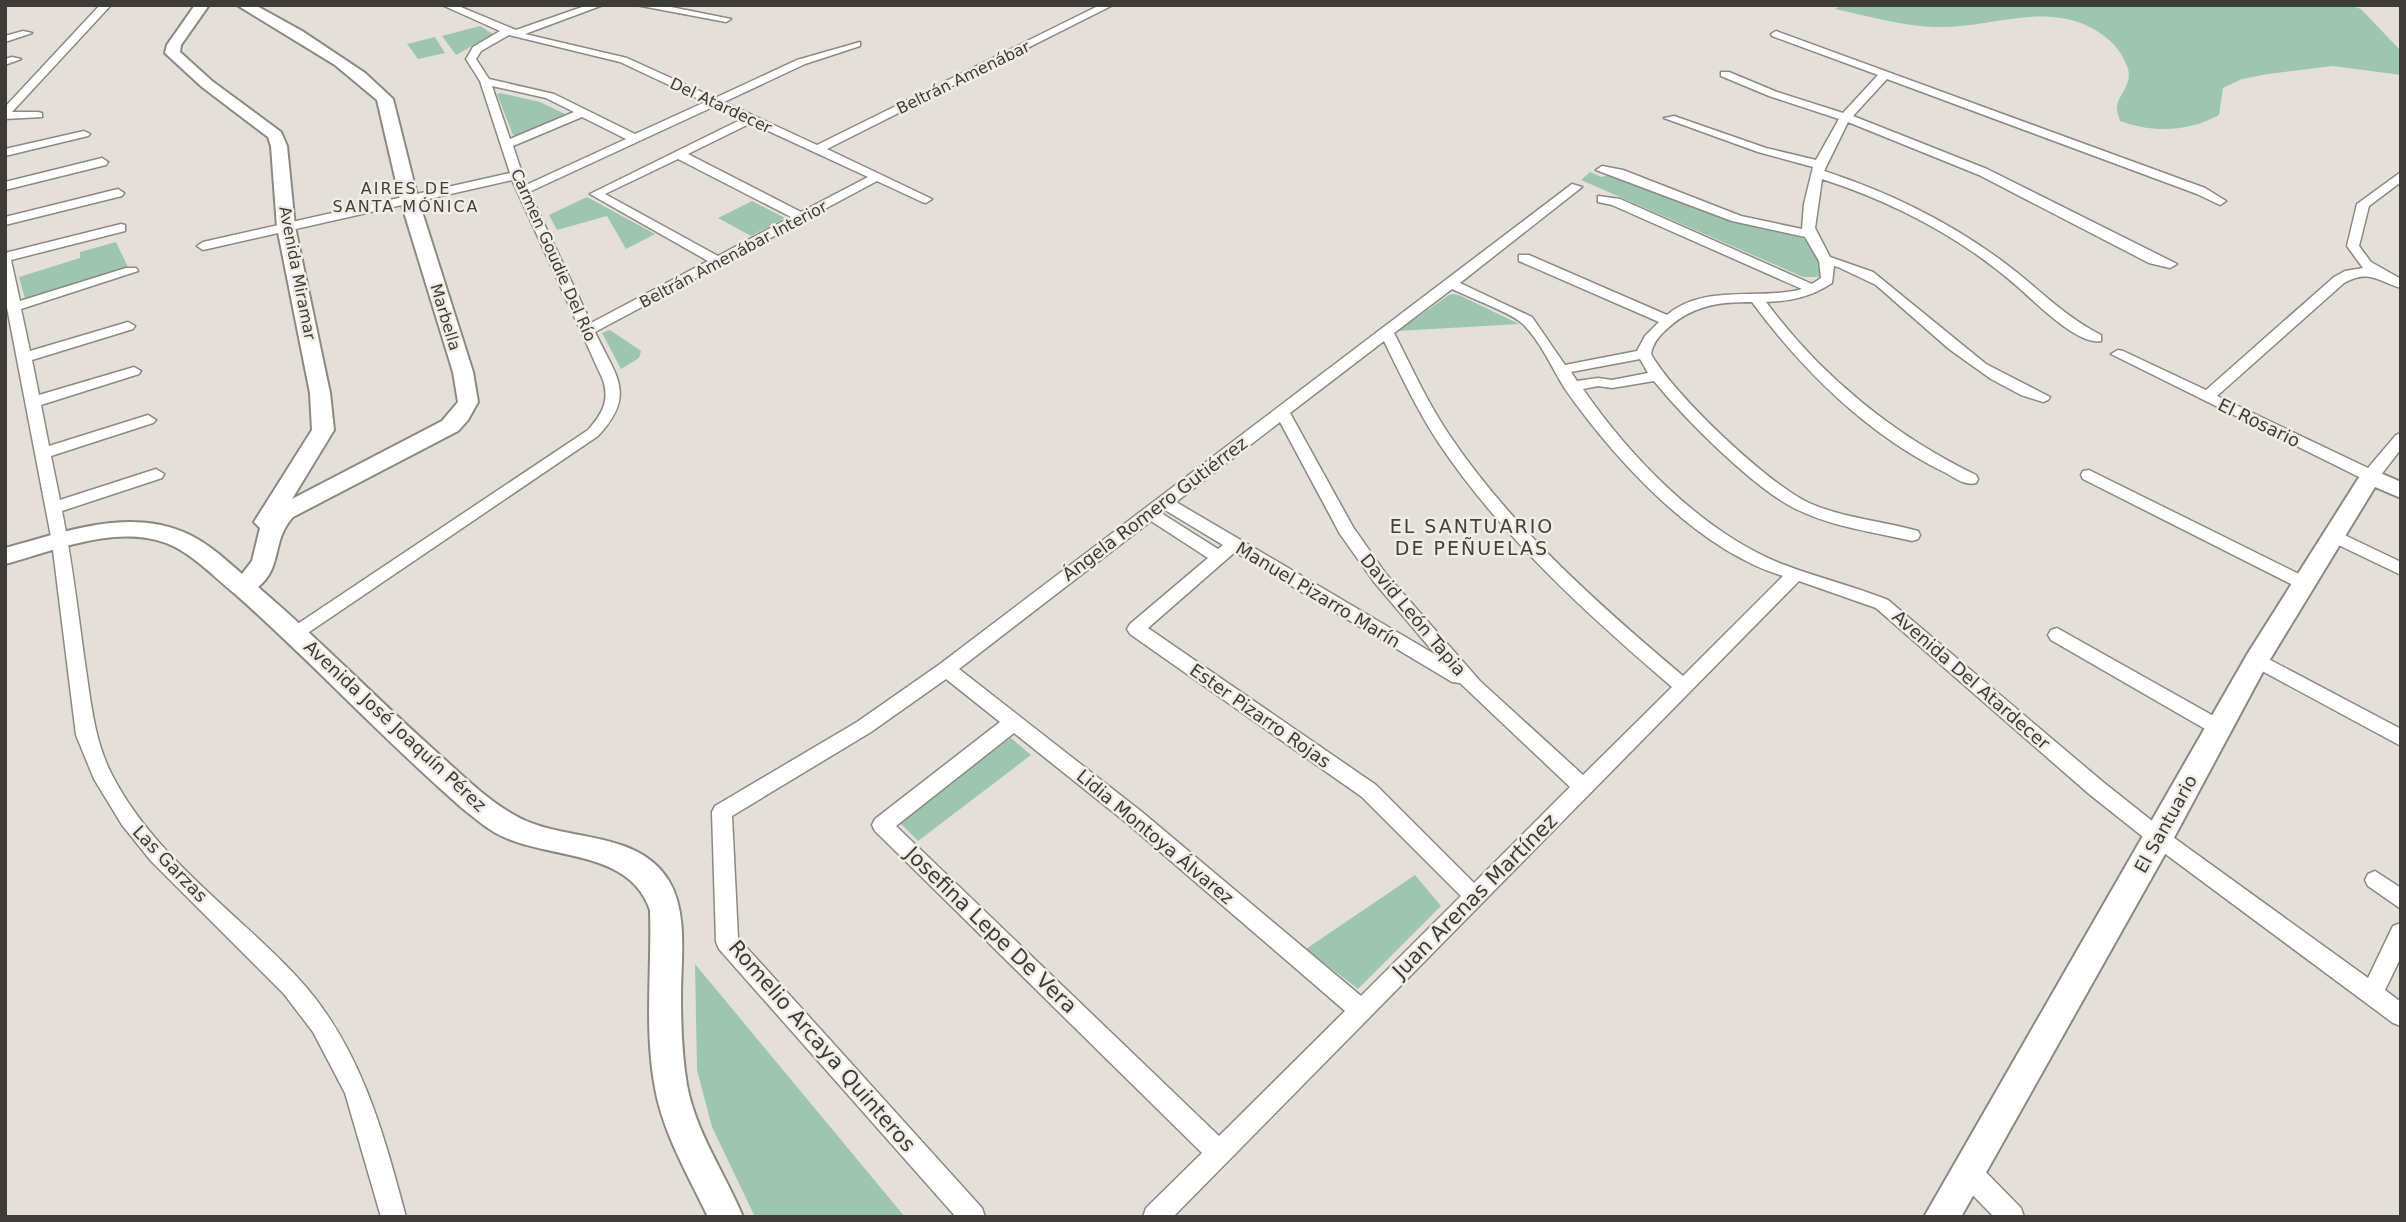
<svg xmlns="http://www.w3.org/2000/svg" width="2406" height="1222" font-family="'DejaVu Sans',sans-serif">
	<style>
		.green { fill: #9ec5af }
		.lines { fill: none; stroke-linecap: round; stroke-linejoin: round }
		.street-casing { stroke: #8c8982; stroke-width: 3 }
		.secondary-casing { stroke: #8c8982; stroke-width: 4 }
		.street { fill: #fff; fill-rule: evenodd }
		.secondary { fill: #fff; fill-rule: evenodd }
		.labels { text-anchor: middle; stroke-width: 5; stroke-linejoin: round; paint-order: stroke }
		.far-street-label { font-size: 16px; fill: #3d3c39; stroke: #f1ede6 }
		.far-neighbourhood-label { font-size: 16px; letter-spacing: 2px; fill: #44413b; stroke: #f1ede6 }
		.street-label { font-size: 18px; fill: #3d3c39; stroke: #f1ede6 }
		.neighbourhood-label { font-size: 19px; letter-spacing: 2px; fill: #44413b; stroke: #f1ede6 }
		.near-street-label { font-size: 21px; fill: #3d3c39; stroke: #f1ede6 }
	</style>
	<rect width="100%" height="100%" fill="#e4e0d9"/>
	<path class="green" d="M1843,5H2349L2361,9L2401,51V75L2333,66L2268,74L2242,79L2223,88L2219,115C2188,132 2153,133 2120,121C2119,117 2116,110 2117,106C2119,93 2134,84 2127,66C2120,49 2112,41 2097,31C2046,0 1990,29 1935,27C1902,26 1868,16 1835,9Z
		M480,26L493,34L456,55L442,36Z
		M435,37L445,53L418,59L407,44Z
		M500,93L540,102L567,115L522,136L513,135L497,94Z
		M1590,172L1602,177L1612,174L1714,214L1809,240L1821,261L1819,277H1803L1581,180Z
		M587,197L655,234L626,249L607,216L557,230L549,215Z
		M752,201L785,218L751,236L718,218Z
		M116,242L128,267L25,299L19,277L80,258V252Z
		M1454,294L1461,296L1519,324L1398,331L1449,295Z
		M610,330L641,351L639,358L621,369L602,333Z
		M1011,738L1031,755L918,841L898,821Z
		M1415,875L1441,906L1358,989L1306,949Z
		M695,964L905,1217H755L712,1127L697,1070Z"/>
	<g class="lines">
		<g class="street-casing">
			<path id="street" d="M100,5H111L12,112H38L42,113V117L5,119V107Z
				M442,5H456L516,30L588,5H603L525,34L627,58L715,98L797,60L860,42V46L805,64L724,102L817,145L1100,5H1113L827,149L932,199L926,203L922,202L877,181L595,332C616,377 637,394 598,436L296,641L290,639L287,634L290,629L588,430C602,414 610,401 603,380L512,180L203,250L197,246L203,242L510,173L480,81L466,59L473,47L500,31ZM509,35L620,62L705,102L635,134L554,94L489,79L476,59L481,51ZM492,86L546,98L574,112L510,139ZM715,106L742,119L590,194L708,261L591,323L529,192ZM582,117L626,139L526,185L513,146ZM751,123L868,177L801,212L688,154ZM678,159L791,217L718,256L605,194Z
				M636,5H661L731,19L726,22Z
				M23,31L32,33L5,42V36Z
				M1776,31L2205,188L2226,201L2220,205L2197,194L1887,79L1853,116L1987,169L2177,264L2170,268L2149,263L1979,175L1848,122L1824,171C1888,192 1948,221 2002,261C2035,285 2063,316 2101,335V341C2078,346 2034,301 2018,287C1961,237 1893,202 1822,179L1815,228L1830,257L1873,272L1986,364L2050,397L2048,400L2043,402L2021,395L1991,379L1949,349L1876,285L1838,267L1834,266L1832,283C1811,297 1791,301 1766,302C1820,375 1894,436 1976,475L1978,479L1976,483C1965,486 1955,478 1946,473C1869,436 1802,370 1752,302C1719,302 1694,305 1669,327C1660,335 1653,342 1651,354C1673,394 1768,484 1809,503C1843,518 1882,521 1918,531L1920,535L1918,539L1912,541C1874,532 1833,527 1798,510C1755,490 1684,418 1654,381L1612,388L1598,386L1583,389C1630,457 1703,533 1782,564C1816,577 1853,586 1888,600L2103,782L2166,832L2368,978L2393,926L2401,923V957L2385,990L2401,1002V1026L2393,1023L2152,844L2089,794L1876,608L1799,581L1173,1217H1143L1146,1208L1202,1153L875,831L872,825L875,819L1000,722L946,679L871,732L732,816L738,938L982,1208L985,1217H956L719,949L716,942L712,812L715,806L857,722L940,664L1572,184L1582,187L1460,283L1532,317L1565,365L1637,351L1645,336L1659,322L1519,261V255H1529L1667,315C1705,283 1758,301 1802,289L1612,205L1598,202V196L1620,199L1812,284L1821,278L1819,261L1805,237L1732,221L1596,170L1602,166L1623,170L1741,216L1802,229L1804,204L1813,167L1758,152L1664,118L1674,116L1766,148L1816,160L1839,119L1769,96L1721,76V72H1729L1777,92L1843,113L1878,75L1772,36L1771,34ZM1452,289C1468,297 1512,313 1523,324C1541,342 1553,370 1565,389C1615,460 1697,550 1783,576L1683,676C1598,604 1513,529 1450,436C1428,404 1412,368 1394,333ZM1384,341C1401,376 1418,412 1440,445C1503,538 1587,614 1672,687L1583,775L1480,681L1386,574L1353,527L1290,413ZM1640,359L1648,373L1612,380L1598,378L1577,381L1571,372ZM1280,422L1340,534L1374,582L1436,655L1176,502ZM1165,510L1223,545L1218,549L1161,513ZM1151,521L1208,558L1130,624L1127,629L1130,634L1362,797L1461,896L1361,996L1142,812L959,669ZM1235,552L1452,682L1460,683L1570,787L1474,883L1376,785L1148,628ZM1014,733L1128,824L1345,1011L1219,1136L896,826Z
				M12,57L21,59L5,65V59Z
				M84,131L90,134L88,136L5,156V149Z
				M102,158L108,162L106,165L5,190V182Z
				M2401,172V182L2369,206L2359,246L2371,262L2401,279V288C2377,281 2370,269 2344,283L2217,396L2368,468L2396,435L2401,433V449L2377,480H2365L2111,354L2118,350L2123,351L2206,390L2334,277L2345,271L2363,268L2347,246L2357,204Z
				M118,189L124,193L122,196L5,225V217Z
				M121,224L125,225V231L11,260L20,301L126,268H136L138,271L21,309L30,351L128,322L135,326L133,329L32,360L39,395L134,367L141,371L139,374L41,405L49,446L148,415L156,420L153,423L51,456L60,500L156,469L164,474L162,478L62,511C72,561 78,612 85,663C91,702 94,740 112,775C154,857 237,912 298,978C360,1045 383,1131 406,1217H381L345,1093L313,1032L284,994L151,861L122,825L94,779L76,735L52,542L5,297V253Z
				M2089,470L2309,579L2312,583L2309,587H2297L2083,479L2081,475L2083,471Z
				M2334,530L2401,562V575L2328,540L2326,536Z
				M2057,628L2226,723L2228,728L2226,733L2219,736L2212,733L2051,640L2048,635L2051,630Z
				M2257,653L2401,729V746L2251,665L2248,660L2251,655Z
				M2375,871L2401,888V909L2368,886L2365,880L2368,874Z
				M1966,1158L1975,1161L2021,1208L2024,1217H1994L1957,1179L1954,1170L1957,1161Z"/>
		</g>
		<g class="secondary-casing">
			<path id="secondary" d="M195,5H209L181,45L180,52L212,81L281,132L287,146L295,227L330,393L334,430L292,499L442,421L458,402L453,372L400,199L377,100L335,65L237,5H255L302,31L365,73L393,99L418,199L473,372L478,402L468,420L458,431L293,517C271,541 283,567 258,587C319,639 374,696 433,749C459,772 485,799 516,816C563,843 637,828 669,881C688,913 681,959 681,995C681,1026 682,1056 687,1085C696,1133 725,1173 743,1217H708C688,1175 663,1133 655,1088C644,1029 652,969 650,910C630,851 554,859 506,838C489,831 476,819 462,808C383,739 312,662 234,593C213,576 192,553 166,543C115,524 54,551 5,564V548C65,532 131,506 190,535C210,545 226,560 242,574L252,561L260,528L254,522L312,430L310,393L277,227L271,146L268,137L202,87L165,53L167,45Z
				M2371,469L2401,482V498L2375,487L2266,666L2169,847L1961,1217H1924L2248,653L2363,471Z"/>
		</g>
		<use href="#street" class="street"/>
		<use href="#secondary" class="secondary"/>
	</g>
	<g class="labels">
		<g class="far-street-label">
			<text transform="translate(963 77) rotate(-26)" y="6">Beltrán Amenábar</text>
			<text transform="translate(721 105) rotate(25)" y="6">Del Atardecer</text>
			<text transform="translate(733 254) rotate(-28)" y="6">Beltrán Amenábar Interior</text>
			<text transform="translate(554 255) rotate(66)" y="6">Carmen Goudie Del Río</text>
			<text transform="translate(298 273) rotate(79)" y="6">Avenida Miramar</text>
			<text transform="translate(446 317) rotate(73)" y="6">Marbella</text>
		</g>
		<g class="far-neighbourhood-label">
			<text x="406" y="194">AIRES DE<tspan x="406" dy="18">SANTA MÓNICA</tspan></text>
		</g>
		<g class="street-label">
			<text transform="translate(2259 423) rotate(26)" y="6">El Rosario</text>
			<text transform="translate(1155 509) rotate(-37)" y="6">Ángela Romero Gutiérrez</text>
			<text transform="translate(1318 595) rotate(31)" y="6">Manuel Pizarro Marín</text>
			<text transform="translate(1413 615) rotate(50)" y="6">David León Tapia</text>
			<text transform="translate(1971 680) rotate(41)" y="6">Avenida Del Atardecer</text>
			<text transform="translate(1260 716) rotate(35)" y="6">Ester Pizarro Rojas</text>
			<text transform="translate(395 726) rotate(43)" y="6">Avenida José Joaquín Pérez</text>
			<text transform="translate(2166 824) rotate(-61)" y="6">El Santuario</text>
			<text transform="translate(1155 837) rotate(40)" y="6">Lidia Montoya Álvarez</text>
			<text transform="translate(170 864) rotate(46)" y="6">Las Garzas</text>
		</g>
		<g class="neighbourhood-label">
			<text x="1472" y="533">EL SANTUARIO<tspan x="1472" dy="22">DE PEÑUELAS</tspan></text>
		</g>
		<g class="near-street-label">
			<text transform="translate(1475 896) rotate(-45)" y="7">Juan Arenas Martínez</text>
			<text transform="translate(991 930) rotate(44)" y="7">Josefina Lepe De Vera</text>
			<text transform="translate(822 1046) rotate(49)" y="7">Romelio Arcaya Quinteros</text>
		</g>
	</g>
	<rect width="2406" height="1222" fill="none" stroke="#3d3c39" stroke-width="14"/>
</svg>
